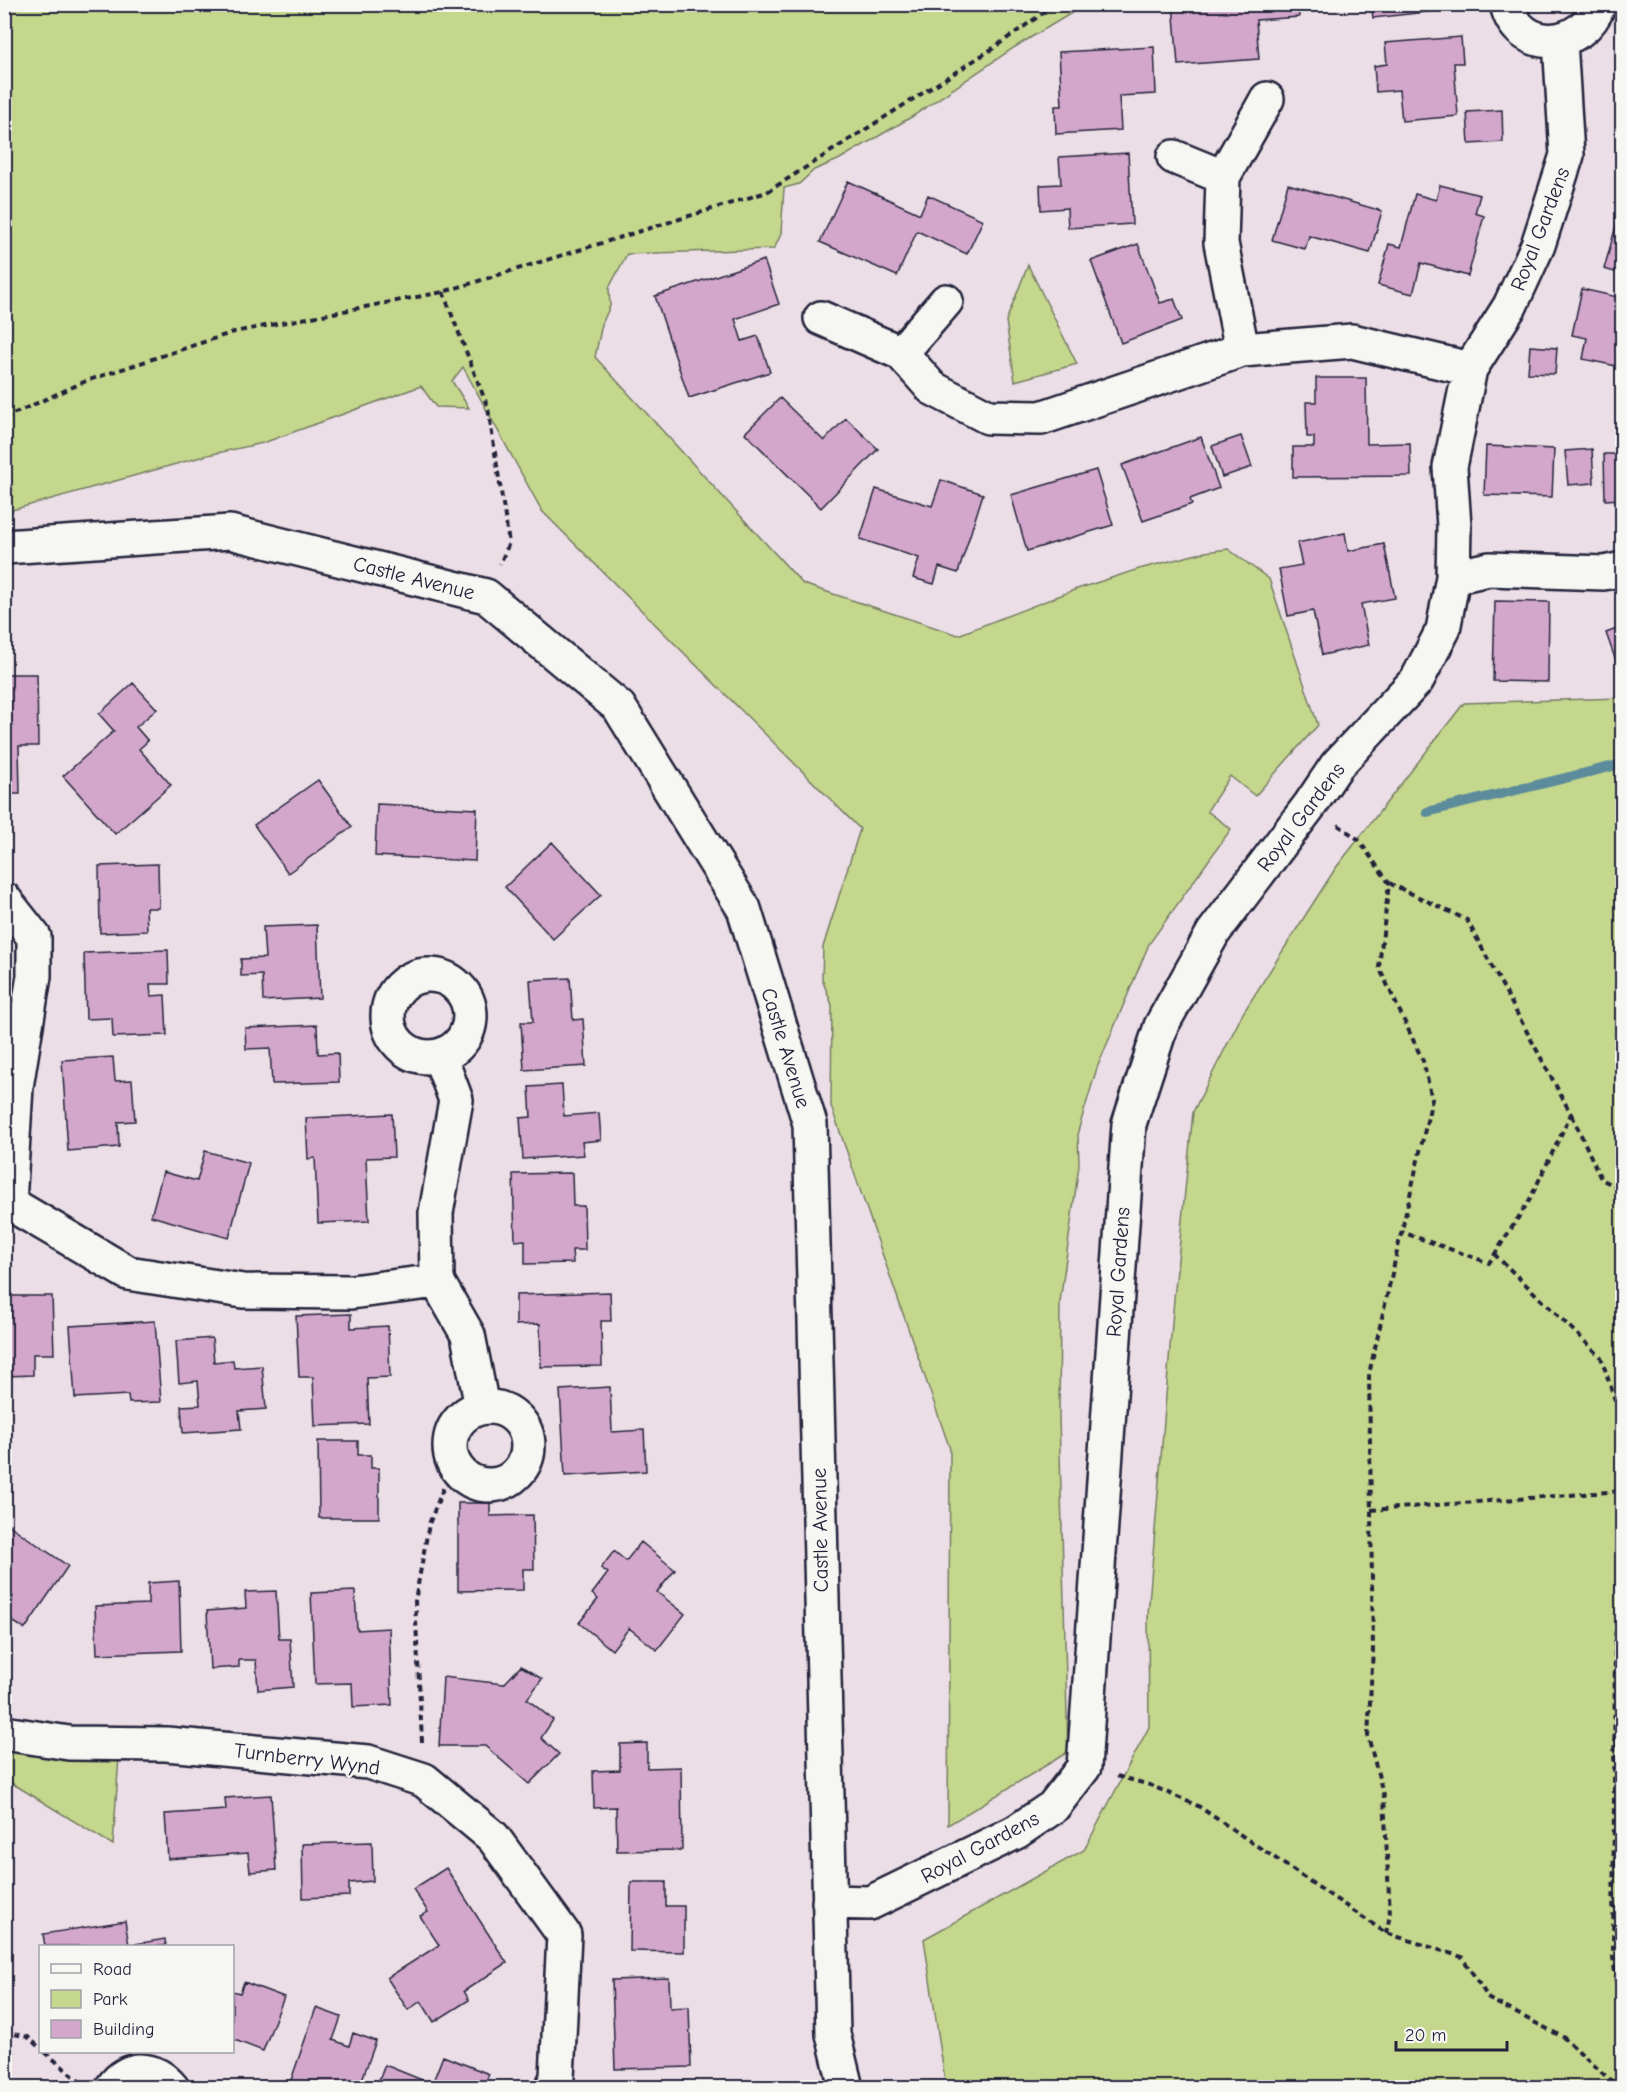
<svg xmlns="http://www.w3.org/2000/svg" width="1627" height="2092" font-family="'Comic Neue',sans-serif">
	<style>
		.green { fill: #c5d78c; stroke: #747c64; stroke-width: 1.5 }
		.lines { fill: none; stroke-linecap: round; stroke-linejoin: round }
		.stream { stroke: #5c8c9c; stroke-width: 10 }
		.building { fill: #d3a7cb; stroke: #22223b; stroke-width: 1.5 }
		.minor-casing { stroke: #22223b; stroke-width: 38 }
		.path { stroke: #22223b; stroke-width: 4; stroke-dasharray: 6 4.5; stroke-linecap: butt }
		.minor { stroke: #f6f6f2; stroke-width: 33 }
		.labels { text-anchor: middle; stroke-width: 5; stroke-linejoin: round; paint-order: stroke }
		.street-label { font-size: 21px; fill: #22223b; stroke: #f6f6f2 }
	</style>
	<rect width="100%" height="100%" fill="#ecdee6"/>
	<filter id="ink" filterUnits="userSpaceOnUse"><feTurbulence type="fractalNoise" baseFrequency=".0167" numOctaves="2"/><feDisplacementMap in="SourceGraphic" scale="12" xChannelSelector="R" yChannelSelector="G"/><feConvolveMatrix kernelMatrix="1 2 1 2 8 2 1 2 1" color-interpolation-filters="sRGB"/></filter>
	<g filter="url(#ink)">
		<path class="green" d="M5,4L1085,5L1015,47L913,116L838,160L814,170L799,184L784,188L781,234L774,249L627,254L609,288L610,306L602,324L595,357L803,584L958,635L1074,590L1139,569L1205,552L1228,549L1269,579L1318,725L1255,796L1230,776L1207,811L1231,829L1149,944L1097,1068L1078,1131L1079,1165L1060,1302L1059,1417L1068,1752L948,1825L950,1449L831,1106L832,1005L822,979L823,947L860,829L542,511L463,367L452,381L469,408L436,407L421,386L263,443L208,455L5,512Z
			M1028,265L1077,364L1015,381L1006,321Z
			M1622,698V2087H946L924,1939L1084,1850L1149,1727L1148,1615L1174,1299L1193,1112L1243,1013L1335,869L1464,703Z
			M4,1743L119,1757L113,1845L5,1779Z"/>
		<g class="lines">
			<path class="stream" d="M1427,812L1622,764"/>
		</g>
		<path class="building" d="M1173,4H1298L1299,17L1256,20L1259,59L1178,65Z
			M1371,4H1434L1435,11L1373,18Z
			M1461,37L1463,63H1454L1458,116L1402,121L1399,90L1376,92L1374,66L1387,64L1385,43Z
			M1154,47L1156,94L1119,96L1121,130L1056,134L1055,106H1062L1059,52Z
			M1502,110L1503,142L1469,144L1467,112Z
			M1128,153L1132,224L1068,228L1067,208L1041,210L1040,185L1061,184L1059,157Z
			M848,181L920,214L928,195L983,220L967,254L917,231L897,276L820,242Z
			M1288,184L1382,211L1370,253L1309,236L1305,249L1272,240Z
			M1440,185L1480,195L1475,213L1484,216L1468,276L1421,263L1413,294L1378,285L1389,244L1401,247L1415,194L1436,200Z
			M1622,204V274L1604,269Z
			M1138,244L1160,303L1174,299L1182,320L1121,343L1091,261Z
			M764,260L779,304L735,319L742,341L758,336L770,372L689,398L655,296Z
			M1582,289L1622,298L1621,367L1583,359L1587,338L1572,335Z
			M1530,346L1557,348L1555,374L1528,373Z
			M1316,378H1366L1367,444L1410,443L1411,476L1293,477V447H1314V437H1307L1306,402H1316Z
			M780,398L824,441L846,418L878,449L821,508L745,433Z
			M1241,436L1252,467L1222,477L1212,446Z
			M1201,437L1219,488L1190,499L1192,504L1143,521L1122,465Z
			M1486,446L1554,449L1552,497L1484,495Z
			M1592,449L1594,483L1568,485L1565,451Z
			M1604,454H1622V499L1605,500Z
			M1096,470L1113,525L1027,551L1011,495Z
			M941,480L983,494L958,573L939,567L934,584L913,578L919,558L860,539L876,489L932,506Z
			M1345,533L1348,551L1384,544L1395,598L1361,604L1369,645L1322,655L1313,611L1288,616L1279,569L1302,565L1297,543Z
			M1495,601L1549,602L1548,682L1493,681Z
			M1622,627V663L1617,664L1606,633Z
			M4,674H37L38,746H19L20,794H4Z
			M133,683L157,709L136,727L148,741L139,749L171,785L115,834L63,776L114,731L99,714Z
			M318,780L352,827L288,873L254,825Z
			M377,804L477,809L475,861L375,856Z
			M552,842L601,895L553,939L505,887Z
			M158,864L159,908H146L147,931L100,933L99,866Z
			M317,925L320,998L263,1001L262,975L241,976V959L265,958L263,927Z
			M168,950L169,984H150L151,996L165,995L167,1035L113,1037L112,1018L86,1019L84,953Z
			M570,978L573,1020L583,1019L586,1066L524,1070L521,1022H533L530,980Z
			M317,1025L318,1054L338,1053L339,1082L272,1084L270,1048L246,1049L245,1028Z
			M113,1057L115,1081L132,1080L135,1121L118,1122L119,1147L68,1151L62,1060Z
			M562,1085L564,1116L599,1113L601,1140L582,1142L584,1155L523,1159L520,1118L531,1117L529,1087Z
			M392,1114L394,1157L366,1158L369,1221L318,1223L315,1158L308,1159L306,1118Z
			M205,1151L249,1163L229,1238L151,1216L163,1172L197,1181Z
			M572,1173L573,1206H584L585,1250H572L573,1263L525,1264V1240L515,1241L513,1174Z
			M610,1292L611,1321H601L602,1366L541,1367L540,1324L516,1325V1295Z
			M4,1296H52L54,1354H33V1375L7,1376Z
			M351,1314V1328L388,1326L390,1377L367,1378L369,1424L315,1426L313,1377H299L296,1316Z
			M155,1321L161,1402L129,1403L128,1395L75,1398L70,1326Z
			M212,1338L214,1362L233,1360L234,1368L262,1366L266,1409L239,1411L241,1429L183,1433L181,1406L200,1405L198,1381L179,1383L176,1341Z
			M610,1387L612,1432L644,1430L646,1471L565,1476L560,1390Z
			M318,1441H358V1455H371V1468H379V1518H319Z
			M458,1503H490V1516L533,1515L534,1569H523V1590L458,1591Z
			M6,1523L68,1566L25,1629L4,1616V1608L13,1597L4,1591Z
			M641,1542L675,1570L657,1592L685,1614L657,1650L629,1628L612,1650L579,1623L598,1599L592,1594L608,1573L601,1568L614,1551L626,1561Z
			M179,1581L181,1651L97,1654L95,1606L148,1604V1583Z
			M276,1591L279,1639H290L293,1687L258,1690L256,1660H239V1667L210,1669L207,1611L246,1608L245,1592Z
			M355,1591L357,1630L389,1628L392,1705L353,1707L352,1683L315,1684L311,1593Z
			M521,1666L542,1679L527,1699L553,1720L541,1738L559,1754L529,1784L485,1746H439L443,1677L504,1684Z
			M647,1743V1768L681,1767L682,1850L617,1851L616,1807L594,1808L593,1771L620,1770V1744Z
			M271,1795L276,1870L250,1872L248,1853L168,1859L165,1814L226,1810L225,1798Z
			M372,1842L373,1881L349,1883V1896L303,1898L302,1844Z
			M446,1868L507,1963L464,1991L469,2000L434,2022L421,2001L408,2010L387,1978L439,1945L420,1916L428,1912L413,1889Z
			M631,1882H666V1906H684V1952L630,1951Z
			M125,1921L129,1945L165,1939L166,1946H45L43,1934Z
			M669,1978L670,2008L689,2007L691,2067L615,2069L612,1980Z
			M244,1982L284,1997L263,2051L232,2039V1991L240,1993Z
			M316,2008L341,2017L333,2040L349,2046L353,2033L376,2041L359,2088H305L290,2083Z
			M443,2056L489,2074L483,2088H376L385,2065L432,2084Z"/>
		<g class="lines">
			<g class="minor-casing">
				<path id="minor" d="M1507,4C1518,55 1583,50 1599,4
					M1174,157L1223,177L1221,243L1242,350
					M1223,177L1267,99
					M821,318L901,353L932,388L988,417L1041,418L1242,350L1352,341L1470,369
					M901,353L946,301
					M4,547L230,532L486,596L619,707L744,909L810,1124L833,2034L846,2088
					M1453,577L1489,569L1604,573L1622,569
					M4,899L34,937V976L16,1087L9,1203
					M388 1016a41 41 0 1 1 82 0a41 41 0 1 1-82 0Z
					M440,1057L456,1100L436,1213L437,1281L468,1335L482,1407
					M4,1203H9L128,1273L243,1291L351,1292L437,1281
					M450 1446a39 39 0 1 1 78 0a39 39 0 1 1-78 0Z
					M4,1733L69,1743L166,1744L368,1762L424,1780L493,1837L564,1935L557,2077L552,2088
					M829,1902L870,1903L1016,1832L1053,1807L1084,1767L1129,1124L1161,1026L1213,933L1310,805L1337,765L1417,680L1443,630L1453,577L1454,526L1450,467L1470,369L1510,306L1538,245L1567,155L1560,41
					M112,2088C128,2064 155,2067 172,2088"/>
			</g>
			<path class="path" d="M443,292L488,408L509,543L500,564
				M4,418L86,381L234,332L443,292L767,192L992,49L1056,4
				M1338,825L1358,839L1389,883L1379,967L1423,1061L1432,1099L1369,1374L1373,1650L1368,1736L1384,1797L1390,1915L1386,1933
				M1389,883L1467,920L1571,1114L1529,1201L1489,1263L1402,1232
				M1572,1115L1601,1179L1622,1190
				M1494,1254L1601,1357L1622,1422
				M1371,1510L1622,1491
				M1622,1599L1615,1637L1613,1957L1622,2026
				M422,1742L415,1601L429,1524L444,1486L462,1474
				M1117,1776L1150,1785L1198,1806L1386,1933L1462,1957L1489,1999L1563,2037L1619,2088
				M4,2032L28,2037L40,2048
				M45,2052L79,2081"/>
			<use href="#minor" class="minor"/>
		</g>
	</g>
	<g class="labels">
		<g class="street-label">
			<text transform="translate(1540 229) rotate(-69)" y="7">Royal Gardens</text>
			<text transform="translate(414 578) rotate(14)" y="7">Castle Avenue</text>
			<text transform="translate(1301 817) rotate(-53)" y="7">Royal Gardens</text>
			<text transform="translate(786 1048) rotate(73)" y="7">Castle Avenue</text>
			<text transform="translate(1118 1272) rotate(-86)" y="7">Royal Gardens</text>
			<text transform="translate(820 1530) rotate(-91)" y="7">Castle Avenue</text>
			<text transform="translate(307 1759) rotate(7)" y="7">Turnberry Wynd</text>
			<text transform="translate(980 1847) rotate(-28)" y="7">Royal Gardens</text>
		</g>
	</g>
	<rect width="1627" height="2092" fill="none" stroke="#f6f6f2" stroke-width="24"/>
	<rect x="12" y="12" width="1603" height="2068" fill="none" stroke="#22223b" stroke-width="2" filter="url(#ink)"/>
	<rect x="39" y="1945" width="195" height="108" fill="#f6f6f2" stroke="#a1a1a9" stroke-width="1.5"/>
	<rect x="51" y="1964" width="30" height="9" fill="#f6f6f2" stroke="#a1a1a9" stroke-width="1.5"/>
	<text x="93" y="1975" font-size="18" fill="#22223b">Road</text>
	<rect x="51" y="1990" width="30" height="18" fill="#c5d78c" stroke="#a1a1a9" stroke-width="1.5"/>
	<text x="93" y="2005" font-size="18" fill="#22223b">Park</text>
	<rect x="51" y="2020" width="30" height="18" fill="#d3a7cb" stroke="#a1a1a9" stroke-width="1.5"/>
	<text x="93" y="2035" font-size="18" fill="#22223b">Building</text>
	<path d="M1396 2041v9h111v-9" fill="none" stroke="#22223b" stroke-width="3"/>
	<text x="1405" y="2041" font-size="18" fill="#22223b" stroke="#f6f6f2" stroke-width="4.5" paint-order="stroke">20 m</text>
</svg>
